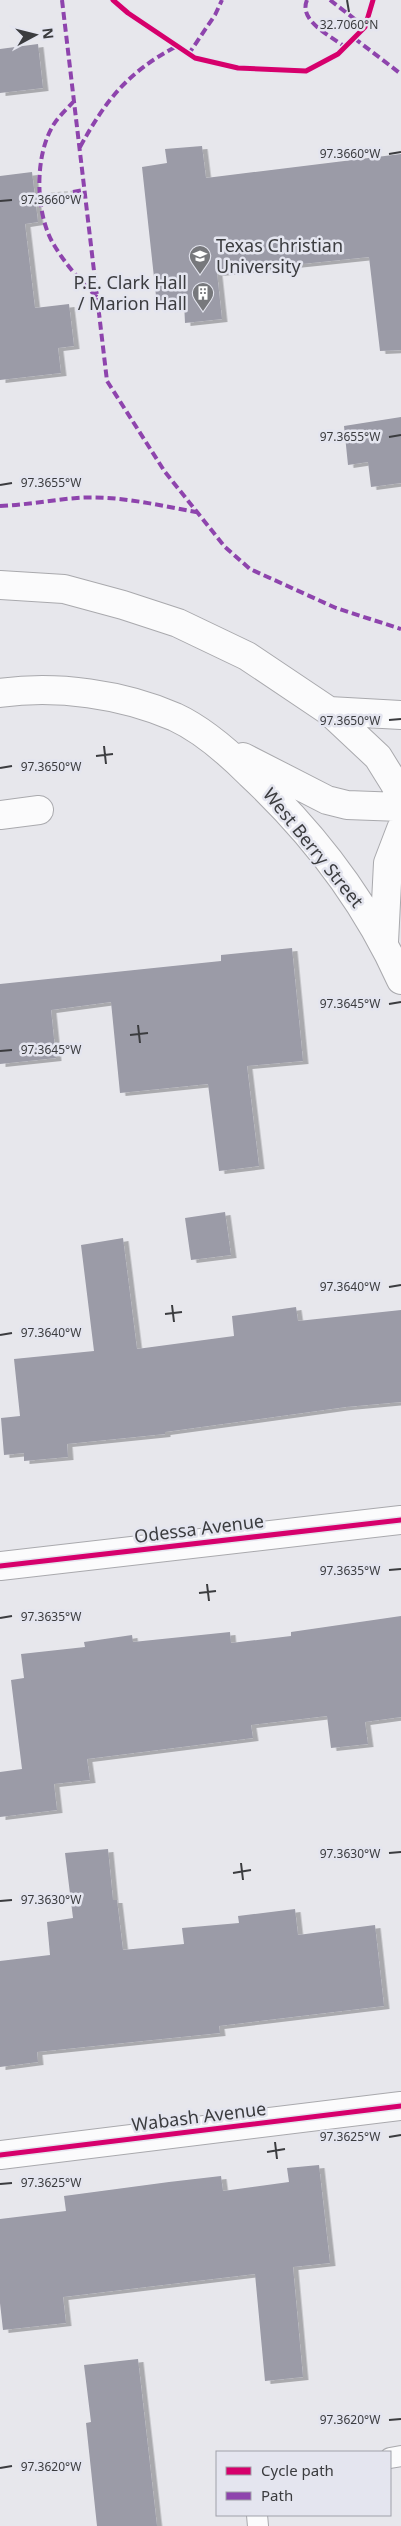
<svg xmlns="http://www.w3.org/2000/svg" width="401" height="2526" font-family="'Noto Sans',sans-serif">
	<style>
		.building { fill: #9b9ba7; filter: url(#shadow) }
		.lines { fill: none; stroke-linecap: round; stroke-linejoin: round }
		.lane-casing { stroke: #a9a9ad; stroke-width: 22 }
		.street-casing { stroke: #a9a9ad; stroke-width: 30 }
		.secondary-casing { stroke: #a9a9ad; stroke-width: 30 }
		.path { stroke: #c6c7c9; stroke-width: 3; stroke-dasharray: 4 2.5; stroke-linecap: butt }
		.lane { stroke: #fbfbfc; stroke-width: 20 }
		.street { stroke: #fbfbfc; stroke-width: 28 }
		.secondary { stroke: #fbfbfc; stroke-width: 28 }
		.quiet { stroke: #8e44ad; stroke-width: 4; stroke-dasharray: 8 4; stroke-linecap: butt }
		.cycleway-casing { stroke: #e4e5ef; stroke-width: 8 }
		.cycleway { stroke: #d6006c; stroke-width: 5 }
		.ticks { fill: none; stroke: #3b3c3f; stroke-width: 2 }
		.labels { text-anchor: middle; stroke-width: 5; stroke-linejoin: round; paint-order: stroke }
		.poi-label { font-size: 18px; fill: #3b3c3f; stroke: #e4e5ef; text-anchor: start }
		.street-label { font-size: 18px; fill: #3b3c3f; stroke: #e4e5ef }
		.ticks-label { font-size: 12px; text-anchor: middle; fill: #3b3c3f; stroke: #e4e5ef; stroke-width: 5; stroke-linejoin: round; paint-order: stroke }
	</style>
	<defs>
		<filter id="shadow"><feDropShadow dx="5.5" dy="3" stdDeviation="0" flood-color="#0004"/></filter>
	</defs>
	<rect width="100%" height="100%" fill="#e7e7ec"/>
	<path class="building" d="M38,44L43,88L0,93V49Z
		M202,146L206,178L401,154V350L380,351L369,257L217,273L222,319L185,323L184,302L157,305L142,167L167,163L165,149Z
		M32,172L38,222L25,224L35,308L69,304L74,346L58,348L61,373L0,380V176Z
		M401,417V483L371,487L368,462L348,465L344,426Z
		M292,948L303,1061L247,1066L259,1166L219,1171L208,1084L120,1093L111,1002L51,1010L56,1058L0,1064V984L221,961V955Z
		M225,1212L231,1255L191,1260L185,1218Z
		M123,1238L137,1349L234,1336L232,1316L296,1307L298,1321L401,1310V1402L346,1407L165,1432V1434L67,1444L68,1457L24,1461V1453L4,1455L1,1418L20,1416L14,1359L94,1351L81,1245Z
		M401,1616V1717L365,1722L368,1744L331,1748L327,1716L251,1725L253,1738L87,1759L90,1780L54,1784L57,1810L0,1817V1772L22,1769L11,1680L24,1678L21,1654L85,1647L84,1642L132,1635L133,1642L230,1632L231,1643L291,1636V1632Z
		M108,1849L113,1900H117L123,1950L184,1944L182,1928L239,1923L238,1916L295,1909L298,1935L375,1925L384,2006L219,2026L220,2033L37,2052L38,2062L0,2067V1961L50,1955L47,1922L73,1918L65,1853Z
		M319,2165L330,2263L293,2267L303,2377L265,2381L255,2274L63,2297L66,2323L3,2330L0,2303V2219L66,2211L64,2196L169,2182L221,2176L223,2191L289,2182L287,2168Z
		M138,2359L157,2526H97L86,2423L91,2422L84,2365Z"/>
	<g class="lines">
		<g class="lane-casing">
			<path id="lane" d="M390,2458L401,2456
				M257,2515L258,2526"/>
		</g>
		<g class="street-casing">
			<path id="street" d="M0,815L39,810
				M0,1566L401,1520
				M0,2155L401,2106"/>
		</g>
		<g class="secondary-casing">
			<path id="secondary" d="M0,585L64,589L123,605L178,623L247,656L329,711L378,757L401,794
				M0,693C57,685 122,694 175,717C203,730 228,752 250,774C313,833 366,902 401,980
				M329,711L401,715
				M243,757L327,800L347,805L401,807
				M384,942L388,863L401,829"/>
		</g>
		<path class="path" d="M51,194L73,192"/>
		<use href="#lane" class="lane"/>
		<use href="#street" class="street"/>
		<use href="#secondary" class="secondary"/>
		<path class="quiet" d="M62,0L107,381L165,472L225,547L250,569L336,608L401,629
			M307,0C298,21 331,36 345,47
			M330,0L365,27
			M354,38L401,74
			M188,55L215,15L222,0
			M74,101C68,108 59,116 54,124C34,155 35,214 54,245C66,265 81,282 98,298
			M80,147C106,100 127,73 175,47
			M73,192L84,190
			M0,506C26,505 51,500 77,498C117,495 157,505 196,512"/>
		<g class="cycleway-casing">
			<path id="cycleway" d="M113,0L128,13L195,58L238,68L306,71L338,54L365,27L373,0
				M0,1566L401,1520
				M0,2155L401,2106"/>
		</g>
		<use href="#cycleway" class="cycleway"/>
	</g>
	<path class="ticks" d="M347,0L349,12M389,154L401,152M0,201L12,200M389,437L401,435M0,485L12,483M389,720L401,719M104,746L106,764M96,756L113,754M0,768L12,766M389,1004L401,1002M138,1025L140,1043M130,1035L148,1033M0,1051L12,1050M389,1287L401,1285M172,1305L174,1322M165,1314L182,1312M0,1335L12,1333M389,1570L401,1569M207,1584L209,1601M199,1593L216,1591M0,1618L12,1616M389,1853L401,1852M241,1863L243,1880M233,1873L251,1870M0,1901L12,1900M389,2137L401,2135M275,2142L277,2159M267,2152L285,2149M0,2184L12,2183M389,2420L401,2419M0,2468L12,2466"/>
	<defs>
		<g id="university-pin" transform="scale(1.125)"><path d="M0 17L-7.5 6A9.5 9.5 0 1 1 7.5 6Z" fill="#77787c" stroke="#e4e5ef"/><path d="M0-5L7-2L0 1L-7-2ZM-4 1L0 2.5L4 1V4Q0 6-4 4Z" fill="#fff"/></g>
		<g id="building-pin" transform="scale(1.125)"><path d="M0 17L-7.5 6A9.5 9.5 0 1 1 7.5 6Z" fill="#77787c" stroke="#e4e5ef"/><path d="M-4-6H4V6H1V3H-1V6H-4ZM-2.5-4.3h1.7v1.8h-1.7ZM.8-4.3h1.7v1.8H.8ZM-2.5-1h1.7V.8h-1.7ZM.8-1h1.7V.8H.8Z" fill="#fff"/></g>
	</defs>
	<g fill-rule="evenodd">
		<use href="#university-pin" x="200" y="256"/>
		<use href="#building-pin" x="203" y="293"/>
	</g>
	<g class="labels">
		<g class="poi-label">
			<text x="216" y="252">Texas Christian<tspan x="216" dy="21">University</tspan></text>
			<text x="187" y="289" text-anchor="end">P.E. Clark Hall<tspan x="187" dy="21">/ Marion Hall</tspan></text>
		</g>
		<g class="street-label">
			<text transform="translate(313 848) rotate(51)" y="6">West Berry Street</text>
			<text transform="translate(199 1529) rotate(-7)" y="6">Odessa Avenue</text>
			<text transform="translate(199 2117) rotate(-7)" y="6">Wabash Avenue</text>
		</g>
	</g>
	<g class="ticks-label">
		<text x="349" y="29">32.7060°N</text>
		<text x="350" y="158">97.3660°W</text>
		<text x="51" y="204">97.3660°W</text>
		<text x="350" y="441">97.3655°W</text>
		<text x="51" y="487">97.3655°W</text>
		<text x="350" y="725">97.3650°W</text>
		<text x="51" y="771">97.3650°W</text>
		<text x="350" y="1008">97.3645°W</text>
		<text x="51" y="1054">97.3645°W</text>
		<text x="350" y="1291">97.3640°W</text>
		<text x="51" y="1337">97.3640°W</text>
		<text x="350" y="1575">97.3635°W</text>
		<text x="51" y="1621">97.3635°W</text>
		<text x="350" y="1858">97.3630°W</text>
		<text x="51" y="1904">97.3630°W</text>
		<text x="350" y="2141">97.3625°W</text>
		<text x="51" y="2187">97.3625°W</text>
		<text x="350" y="2424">97.3620°W</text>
		<text x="51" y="2471">97.3620°W</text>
	</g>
	<rect x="216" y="2451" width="175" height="65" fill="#e4e5ef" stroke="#a0a1a9"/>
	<rect x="226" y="2467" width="25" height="8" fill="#d6006c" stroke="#a0a1a9"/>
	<text x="261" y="2476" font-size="15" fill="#3b3c3f">Cycle path</text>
	<rect x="226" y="2492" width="25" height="8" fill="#8e44ad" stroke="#a0a1a9"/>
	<text x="261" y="2501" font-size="15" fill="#3b3c3f">Path</text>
	<g transform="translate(35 35) rotate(83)" stroke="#e4e5ef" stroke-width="4" paint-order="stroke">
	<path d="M0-4L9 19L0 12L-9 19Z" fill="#3b3c3f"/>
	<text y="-8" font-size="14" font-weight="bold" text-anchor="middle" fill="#3b3c3f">N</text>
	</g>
</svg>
